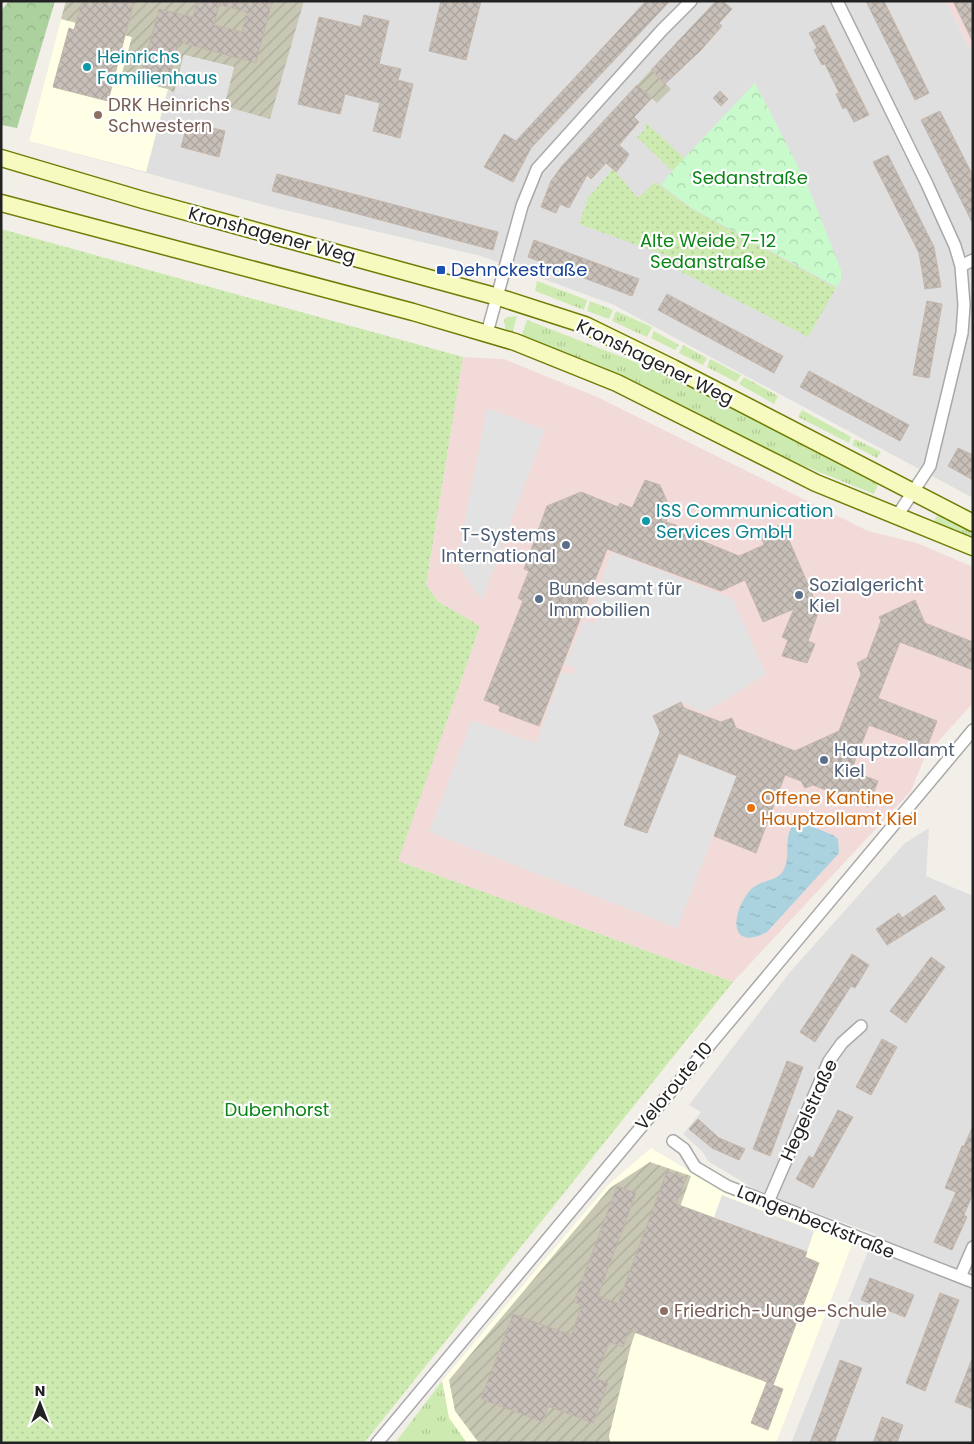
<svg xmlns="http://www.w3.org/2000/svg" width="974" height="1444" font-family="Poppins,sans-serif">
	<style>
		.residential { fill: #e0dfdf }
		.commercial { fill: #f2dad9 }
		.education { fill: #ffffe5 }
		.construction { fill: url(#construction-furrows) }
		.grass { fill: url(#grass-tufts) }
		.forest { fill: url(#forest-crowns) }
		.park { fill: url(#park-crowns) }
		.garden { fill: url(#garden-dots) }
		.parking { fill: #e2e2e2 }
		.water { fill: url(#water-ripples) }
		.building { fill: url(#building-cross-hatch); stroke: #c4b6ab }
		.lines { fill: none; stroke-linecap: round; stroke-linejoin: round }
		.minor-casing { stroke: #a9a9a9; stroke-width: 14 }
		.secondary-casing { stroke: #707d05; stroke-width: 19 }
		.minor { stroke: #fff; stroke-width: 11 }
		.secondary { stroke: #f7fabf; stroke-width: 16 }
		.culture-dot { fill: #0f9aa8; stroke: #fff; stroke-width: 2 }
		.education-dot { fill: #8d6e63; stroke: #fff; stroke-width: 2 }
		.transit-dot { fill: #1a4fb4; stroke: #fff; stroke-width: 2 }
		.service-dot { fill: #5c6f8a; stroke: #fff; stroke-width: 2 }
		.food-dot { fill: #e8710a; stroke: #fff; stroke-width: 2 }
		.labels { text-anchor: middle; stroke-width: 4.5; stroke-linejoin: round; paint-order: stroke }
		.culture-label { font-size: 18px; fill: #0d838f; stroke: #fff; text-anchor: start }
		.education-label { font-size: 18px; fill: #785e54; stroke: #fff; text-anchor: start }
		.park-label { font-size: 18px; fill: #0c8416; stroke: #fff }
		.street-label { font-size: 18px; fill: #222; stroke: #fff }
		.transit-label { font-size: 18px; fill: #164399; stroke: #fff; text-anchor: start }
		.service-label { font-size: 18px; fill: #4e5e75; stroke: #fff; text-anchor: start }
		.food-label { font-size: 18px; fill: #c56008; stroke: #fff; text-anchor: start }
	</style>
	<defs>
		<pattern id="construction-furrows" width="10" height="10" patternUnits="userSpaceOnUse" patternTransform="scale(1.25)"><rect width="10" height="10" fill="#c7c7b4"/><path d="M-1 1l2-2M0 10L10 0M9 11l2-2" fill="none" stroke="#abab9a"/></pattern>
		<pattern id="grass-tufts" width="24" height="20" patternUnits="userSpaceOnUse" patternTransform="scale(1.25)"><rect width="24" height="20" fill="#cdebb0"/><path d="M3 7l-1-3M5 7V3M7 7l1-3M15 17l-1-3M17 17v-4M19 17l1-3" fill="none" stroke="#b0c997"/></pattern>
		<pattern id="forest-crowns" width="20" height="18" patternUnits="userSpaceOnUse" patternTransform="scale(1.25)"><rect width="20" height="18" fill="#add19e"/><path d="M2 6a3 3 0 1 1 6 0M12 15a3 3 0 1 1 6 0" fill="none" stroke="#95b388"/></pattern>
		<pattern id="park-crowns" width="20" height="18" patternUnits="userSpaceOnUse" patternTransform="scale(1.25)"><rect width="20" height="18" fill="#c8facc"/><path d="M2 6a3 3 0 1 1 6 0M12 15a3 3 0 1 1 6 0" fill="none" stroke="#acd6af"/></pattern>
		<pattern id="garden-dots" width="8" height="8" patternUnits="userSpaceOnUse" patternTransform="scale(1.25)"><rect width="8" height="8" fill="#cdebb0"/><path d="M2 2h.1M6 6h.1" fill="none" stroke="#b0c997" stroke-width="1.8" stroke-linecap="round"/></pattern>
		<pattern id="water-ripples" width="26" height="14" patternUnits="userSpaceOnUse" patternTransform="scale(1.25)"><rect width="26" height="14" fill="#aad3df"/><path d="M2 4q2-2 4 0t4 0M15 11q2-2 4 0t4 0" fill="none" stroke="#92b5bf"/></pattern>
		<pattern id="building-cross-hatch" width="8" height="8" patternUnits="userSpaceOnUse" patternTransform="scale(1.25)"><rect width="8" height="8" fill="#c7bfb8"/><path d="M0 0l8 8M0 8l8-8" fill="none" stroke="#aba49e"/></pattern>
	</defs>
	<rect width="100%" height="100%" fill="#f2efe9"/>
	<path class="residential" d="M304,1H946L973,55V498L614,305L481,256L272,207L29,141L61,19L173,93L184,55L270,119Z
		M929,828L926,876L973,896V1443H791L875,1234L761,1193L708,1161L702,1151L683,1134L701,1112L689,1105L790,972L905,843Z"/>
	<path class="commercial" d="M946,1H973V55Z
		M463,357L504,359L597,397L868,531L917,543L973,567V703L925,756L911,791L733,982L397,861L480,626L439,602L426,585Z"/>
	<path class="education" d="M61,19L132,37L122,77L168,89L146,172L29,141Z
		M651,1148L716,1187L853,1242L776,1443H467L449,1418L442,1381L609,1184Z"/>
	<path class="construction" d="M66,1H304L270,119L224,106L234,67L184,55L174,93L168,89L121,77L132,37L61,19Z
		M651,70L671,89L657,103L637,85Z
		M650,1162L691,1176L631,1345L609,1436L610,1443H479L455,1411L449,1380L610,1188Z"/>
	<path class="grass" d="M537,281L587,300L584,310L535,291Z
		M590,301L613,310L609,319L587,311Z
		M616,311L652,327L647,337L612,321Z
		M517,316L512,334L506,332L504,320L507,317Z
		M527,320L676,378L878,484L874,494L767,451L638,383L605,369L521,337Z
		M654,331L679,345L675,350L651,338Z
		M683,345L707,358L703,365L679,353Z
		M710,359L741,375L736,382L707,367Z
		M744,377L778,396L774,404L739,384Z
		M802,410L851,437L849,443L798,417Z
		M855,439L881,452L877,458L852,445Z
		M938,514L973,530V540L933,523Z
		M442,1381L449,1418L467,1443H395Z"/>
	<path class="forest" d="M9,1H55L17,128L1,125V11Z"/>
	<path class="park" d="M755,83L807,184L841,270V280L837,287L693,209L661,185L672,171Z"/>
	<path class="garden" d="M646,123L684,158L672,171L637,137L647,128L644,125Z
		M613,169L638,198L655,182L690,208L836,288L808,337L668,265L670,257L579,224L588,198Z
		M1,229L463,357L426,585L439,602L480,626L398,861L733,982L364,1443H1Z"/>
	<path class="parking" d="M184,55L234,67L224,106L174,93Z
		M487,408L545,430L482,600L460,568L459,551Z
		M612,552L733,599L766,674L704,713L681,702L653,715L660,732L624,825L647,833L679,753L737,776L677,928L429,832L472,720L536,743L562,671L572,675L575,668L565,664L584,620L594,624L600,610L592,607Z
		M722,1195L814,1231L807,1252L714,1217Z"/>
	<path class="water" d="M798,821L833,835L838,839L839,853L767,932C729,952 731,915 748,893C757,879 776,883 783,871C793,855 780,833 798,821Z"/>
	<path class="building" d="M82,1H134L108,101L53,87L69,28L74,30Z
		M197,1H220L214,25L242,32L247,12L220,5L221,1H272L256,63L179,42L168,82L141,75L159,9L193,17Z
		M441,1H481L466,60L429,51Z
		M646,1H670L531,148L513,182L484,167L504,134L516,141Z
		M716,1H723L732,9L719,23L722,26L701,50L665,84L651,70Z
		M866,1H884L929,93L915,100Z
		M953,1H973V42Z
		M364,15L389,21L379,64L401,69L398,80L413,84L400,138L373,131L380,103L345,94L340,114L298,104L319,17L361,27Z
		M824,25L869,115L854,122L846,107L843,109L836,94L839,93L825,64L822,65L814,50L817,48L809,33Z
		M637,85L652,98L634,117L639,122L619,145L629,154L625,161L616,172L606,163L591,179L587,175L569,208L560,204L556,213L541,207L551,181L562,166Z
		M720,91L728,99L721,106L713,98Z
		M940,111L973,176V224L921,120Z
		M188,122L225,131L219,157L181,147Z
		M888,155L934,247L941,287L925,289L919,253L873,162Z
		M277,174L498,232L493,250L272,191Z
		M534,240L639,279L632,296L528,257Z
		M667,294L783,356L774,373L658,310Z
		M927,301L942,304L929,378L913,375Z
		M809,371L909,425L900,441L800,387Z
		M958,448L973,455V480L948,466Z
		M645,480L660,485L670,508L666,522L676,525L675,530L739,556L764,545L760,534L782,524L819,610L808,641L815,644L807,663L782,656L788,640L782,637L794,609L763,622L745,580L721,591L607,549L539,726L499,711L500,706L484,700L523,601L518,598L529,571L524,569L547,506L581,492L618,507L620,503L632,508Z
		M915,600L925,623L973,642V670L900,642L878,698L937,721L927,747L869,725L851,771L878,781L868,807L813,785L805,788L801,781L785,775L756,853L714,836L737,776L679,753L647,833L624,825L660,732L653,716L681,702L684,708L721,722L732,718L736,728L795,751L839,731L861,674L857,663L867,658L881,621L879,617Z
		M935,895L945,909L887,945L876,929L899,913L902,918Z
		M852,954L869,965L855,988L851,986L815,1042L800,1032Z
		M931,957L945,967L906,1023L890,1011Z
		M882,1039L897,1047L871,1095L856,1087Z
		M787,1061L803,1067L770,1156L753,1149Z
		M838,1110L853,1117L813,1188L796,1179L809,1156L813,1158Z
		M698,1119L719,1138L745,1149L739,1160L712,1148L689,1129Z
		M973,1126V1193L964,1215L967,1217L952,1250L934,1242L956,1192L945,1188L962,1146H964Z
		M667,1171L686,1178L676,1204L807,1252L805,1257L819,1263L773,1385L783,1389L768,1430L751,1423L767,1382L629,1330L623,1347L609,1342L595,1378L608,1383L593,1423L548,1406L543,1422L481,1399L513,1314L571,1335L582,1305L574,1302L617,1186L636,1193L598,1296L618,1303Z
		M870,1278L914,1295L905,1317L861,1300Z
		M940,1293L959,1300L925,1391L906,1383Z
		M972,1359H973V1409L955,1402Z
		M840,1360L862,1368L834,1443H810Z
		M882,1417L903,1425L897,1443H873Z"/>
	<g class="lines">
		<g class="minor-casing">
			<path id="minor" d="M837,1L927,184L955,246L961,266L964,305L962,333L930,466L897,516
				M961,266L973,260
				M487,333L522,206L537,169L662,30L691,1
				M673,1141L684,1149L695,1167L727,1186L973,1282
				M768,1202L829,1061L842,1043L861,1026
				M960,1277L973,1247
				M377,1443L973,730"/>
		</g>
		<g class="secondary-casing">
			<path id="secondary" d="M1,158L143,200L498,297L585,325L673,368L973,523
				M1,203L413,312L515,342L617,383L816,483L973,547"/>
		</g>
		<use href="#minor" class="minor"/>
		<use href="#secondary" class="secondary"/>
	</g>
	<g class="culture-dot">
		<circle cx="87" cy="67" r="5"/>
		<circle cx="646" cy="521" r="5"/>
	</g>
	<g class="education-dot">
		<circle cx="98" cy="115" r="5"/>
		<circle cx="664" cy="1311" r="5"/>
	</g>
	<rect class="transit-dot" x="436" y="265" width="10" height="10" rx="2.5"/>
	<g class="service-dot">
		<circle cx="566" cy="545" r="5"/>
		<circle cx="799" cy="595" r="5"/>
		<circle cx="539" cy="599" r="5"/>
		<circle cx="824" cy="760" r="5"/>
	</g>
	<circle class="food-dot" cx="751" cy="808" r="5"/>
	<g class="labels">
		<g class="culture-label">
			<text x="97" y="63">Heinrichs<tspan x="97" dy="21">Familienhaus</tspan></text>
			<text x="656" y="517">ISS Communication<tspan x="656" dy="21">Services GmbH</tspan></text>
		</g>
		<g class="education-label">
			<text x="108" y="111">DRK Heinrichs<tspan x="108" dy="21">Schwestern</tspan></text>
			<text x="674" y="1317">Friedrich-Junge-Schule</text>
		</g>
		<g class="park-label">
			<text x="750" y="184">Sedanstraße</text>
			<text x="708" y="247">Alte Weide 7-12<tspan x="708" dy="21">Sedanstraße</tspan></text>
			<text x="277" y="1116">Dubenhorst</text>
		</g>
		<g class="street-label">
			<text transform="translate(272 235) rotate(15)" y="6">Kronshagener Weg</text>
			<text transform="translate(655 362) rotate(26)" y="6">Kronshagener Weg</text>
			<text transform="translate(674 1086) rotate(-50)" y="6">Veloroute 10</text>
			<text transform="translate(809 1110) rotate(-65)" y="6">Hegelstraße</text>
			<text transform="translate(816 1222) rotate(22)" y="6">Langenbeckstraße</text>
		</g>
		<g class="transit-label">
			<text x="451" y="276">Dehnckestraße</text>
		</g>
		<g class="service-label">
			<text x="556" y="541" text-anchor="end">T-Systems<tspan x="556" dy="21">International</tspan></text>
			<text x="809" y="591">Sozialgericht<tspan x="809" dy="21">Kiel</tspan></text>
			<text x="549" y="595">Bundesamt für<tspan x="549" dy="21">Immobilien</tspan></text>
			<text x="834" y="756">Hauptzollamt<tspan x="834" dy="21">Kiel</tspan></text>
		</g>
		<g class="food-label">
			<text x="761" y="804">Offene Kantine<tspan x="761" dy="21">Hauptzollamt Kiel</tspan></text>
		</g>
	</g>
	<rect width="974" height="1444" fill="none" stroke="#222222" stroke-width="5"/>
	<g transform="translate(40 1404)" stroke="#ffffff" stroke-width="4" paint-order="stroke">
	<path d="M0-4L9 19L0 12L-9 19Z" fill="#222222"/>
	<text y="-8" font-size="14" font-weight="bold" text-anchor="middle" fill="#222222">N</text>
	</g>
</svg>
